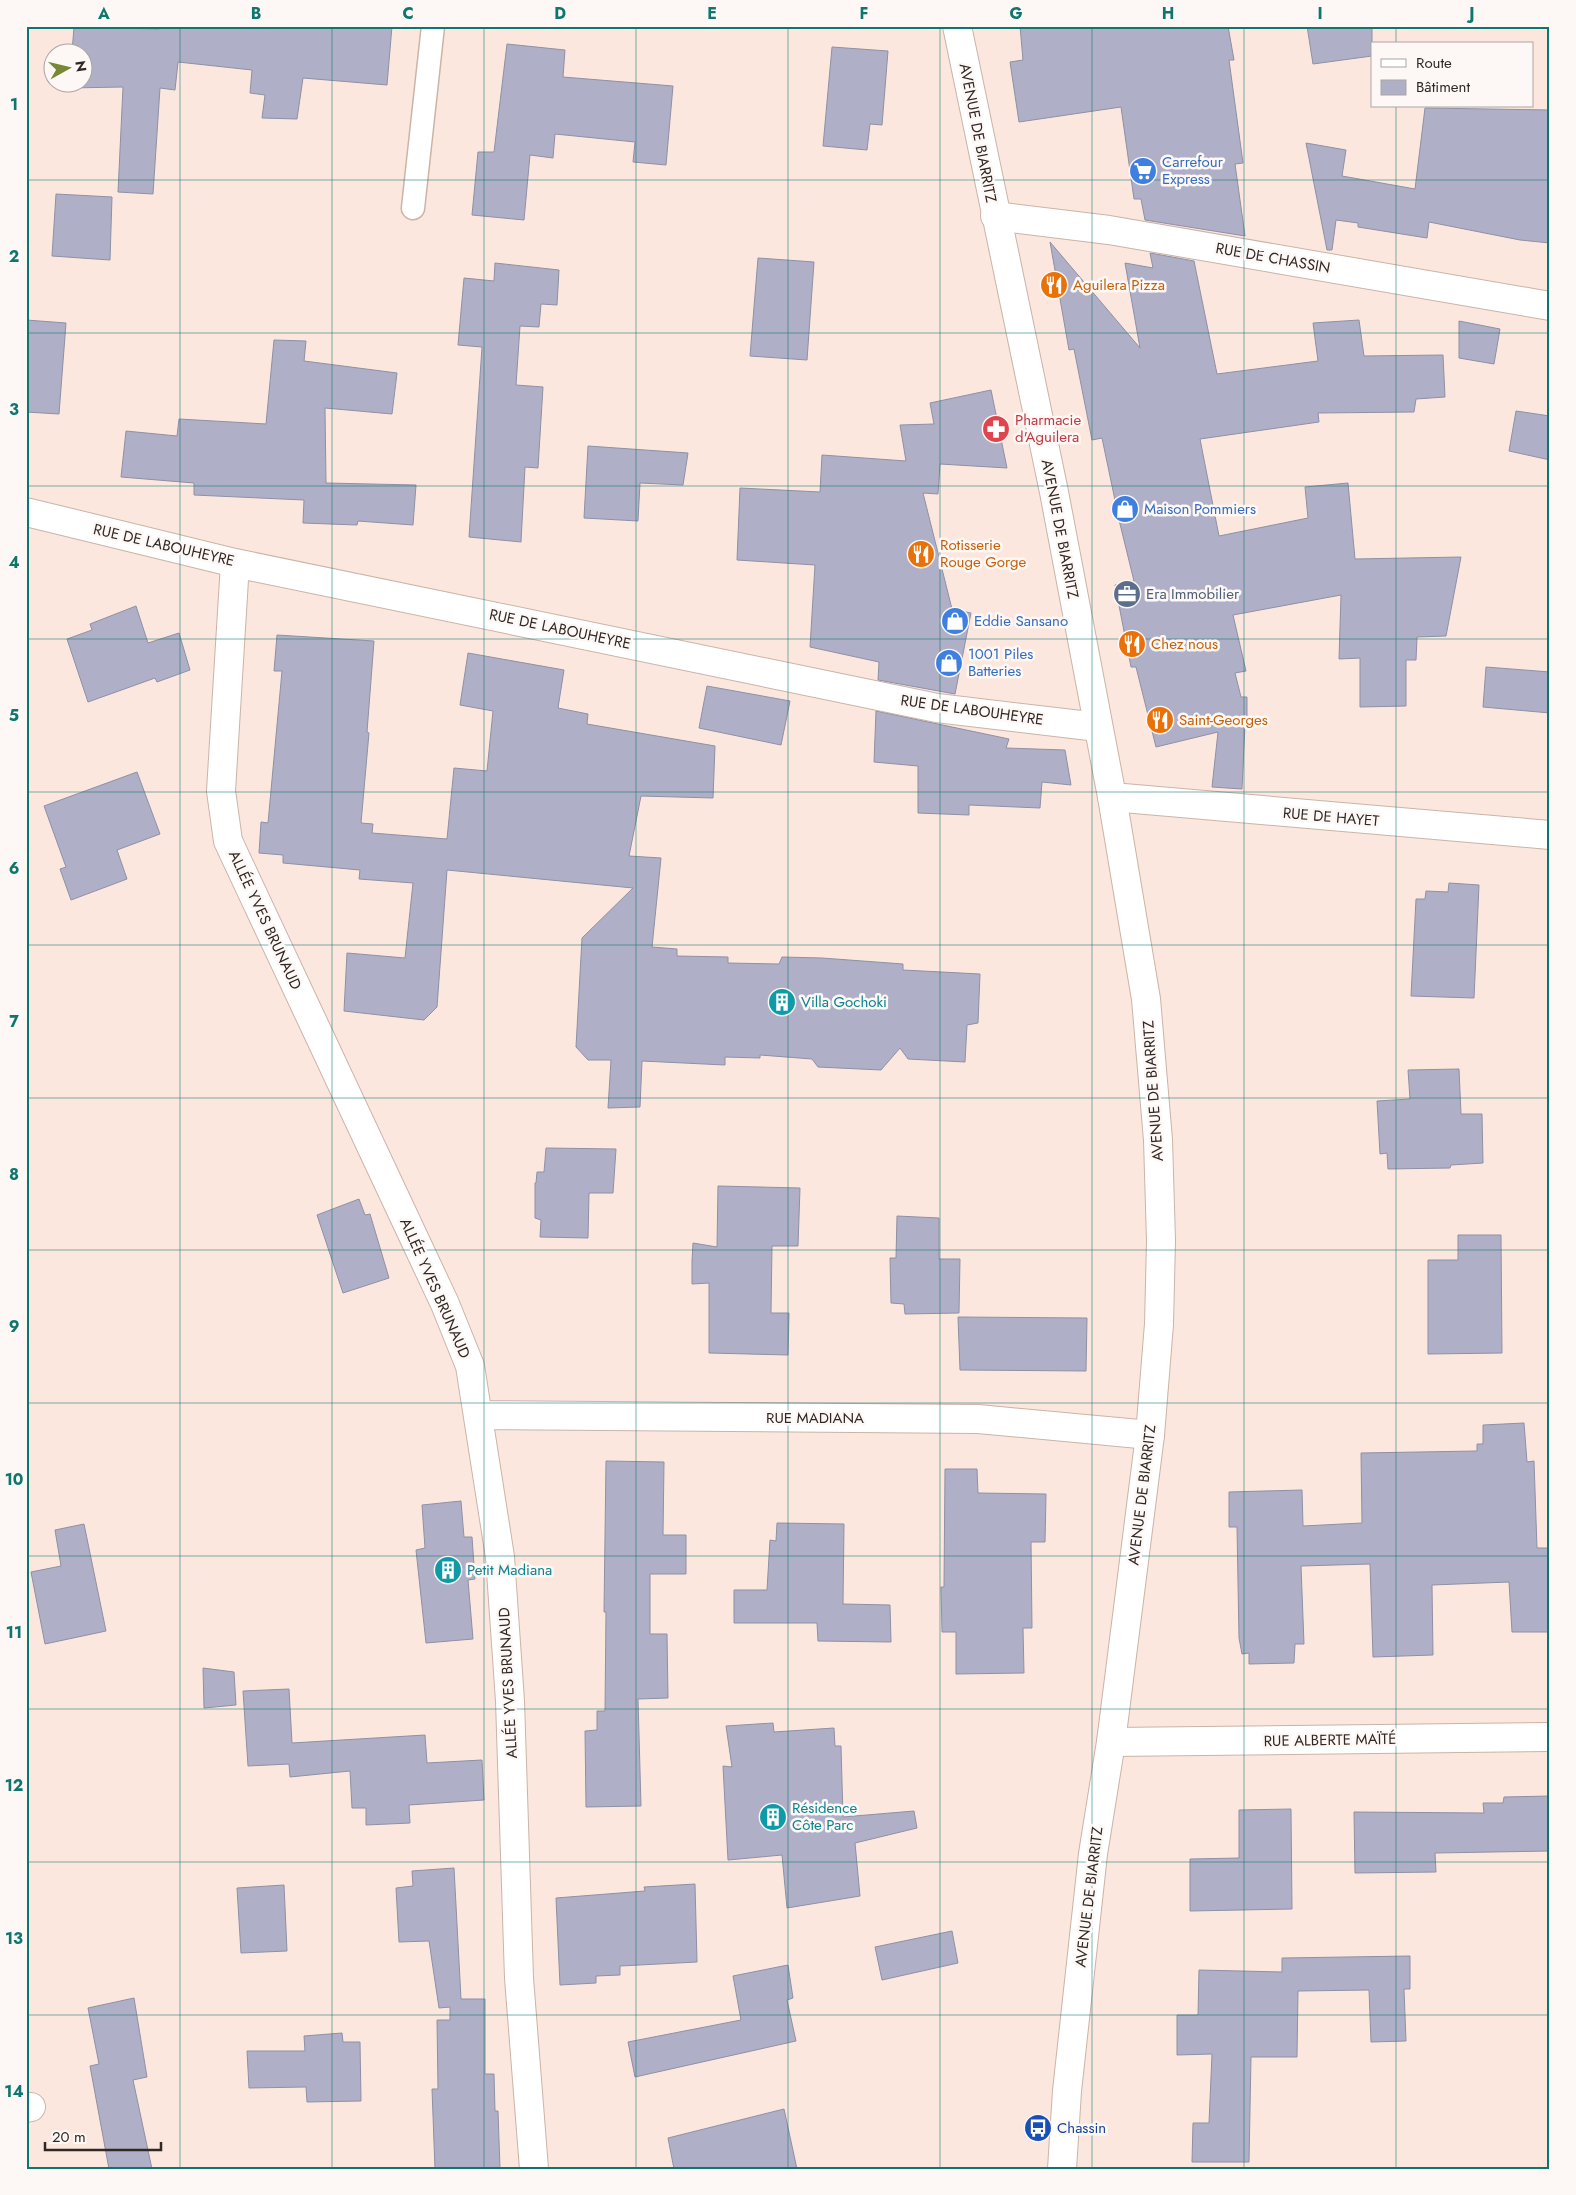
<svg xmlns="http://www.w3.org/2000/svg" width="1576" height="2195" font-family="Jost,sans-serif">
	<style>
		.building { fill: #afb0c7; stroke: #8f90a5 }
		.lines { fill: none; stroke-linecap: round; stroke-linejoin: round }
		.service-casing { stroke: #cbb3a8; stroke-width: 25 }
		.minor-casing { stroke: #cbb3a8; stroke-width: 30 }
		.tertiary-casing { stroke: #cbb3a8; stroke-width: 30 }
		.secondary-casing { stroke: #cbb3a8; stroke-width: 30 }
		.service { stroke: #fff; stroke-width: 22 }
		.minor { stroke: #fff; stroke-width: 28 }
		.tertiary { stroke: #fff; stroke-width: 28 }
		.secondary { stroke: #fff; stroke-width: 28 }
		.grid { fill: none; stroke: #0f766e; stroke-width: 1; stroke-opacity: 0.55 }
		.labels { text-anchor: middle; stroke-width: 5; stroke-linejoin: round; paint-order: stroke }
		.street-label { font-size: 15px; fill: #312824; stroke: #fdf8f6 }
		.shop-label { font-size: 15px; fill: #366cbe; stroke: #fdf8f6; text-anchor: start }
		.food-label { font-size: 15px; fill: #c56008; stroke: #fdf8f6; text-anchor: start }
		.health-label { font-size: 15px; fill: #be3a42; stroke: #fdf8f6; text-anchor: start }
		.service-label { font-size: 15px; fill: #4e5e75; stroke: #fdf8f6; text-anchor: start }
		.culture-label { font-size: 15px; fill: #0d838f; stroke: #fdf8f6; text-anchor: start }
		.transit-label { font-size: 15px; fill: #164399; stroke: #fdf8f6; text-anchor: start }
		.neatline { fill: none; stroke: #0f766e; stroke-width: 2 }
		.grid-label { font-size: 16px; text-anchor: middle; font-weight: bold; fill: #0f766e }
	</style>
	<rect width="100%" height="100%" fill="#fce7de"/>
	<path class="building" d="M159,26H392L387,85L303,78L297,119L262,118L265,95L250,93L252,70L178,62L175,90L160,88L153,194L118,192L123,87L69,88L70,82H82V52H72L74,27L159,29Z
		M1020,26H1228L1234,60H1229L1243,163L1235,164L1245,236L1145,220L1141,199H1134L1121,107L1019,122L1010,62L1023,60Z
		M1307,26H1372V56L1313,64Z
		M507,44L565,50L563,77L673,86L666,165L633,162L635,142L555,134L553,158L530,155L524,220L472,215L478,152H494Z
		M832,47L888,51L882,125L870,124L867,150L823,146Z
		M1425,108L1550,110V243L1520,240L1429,222L1427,238L1358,227V223L1336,220L1332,250H1327L1306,143L1346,150L1342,176L1415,189Z
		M56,194L112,197L110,260L52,256Z
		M1050,242L1140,348L1125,263L1153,268L1150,253L1194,261L1217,374L1318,361L1313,323L1359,320L1364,356L1443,355L1445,397L1416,399L1414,412L1318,413L1319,422L1200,439L1219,536L1308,518L1305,487L1348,483L1355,559L1461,557L1446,636L1417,637L1416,660H1406V706L1360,707V658L1339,659L1341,595L1233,615L1246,671L1235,673L1241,697H1247V724L1245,725L1242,789L1212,787L1218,732L1156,747L1136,667H1131L1115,585L1134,581L1120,524L1102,438L1092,440L1074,349L1069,350Z
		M758,258L814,262L807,360L750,356Z
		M495,263L559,270L557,305L541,304L539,327L520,326L516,385L543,387L538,468L525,467L521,542L469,537L482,347L458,345L464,278L494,281Z
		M26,320L66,323L59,414L26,412Z
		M1459,321L1500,329L1494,364L1459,358Z
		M274,340L306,341L304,361L397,373L392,414L325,408L326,483L416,485L413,525L358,521L357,525L303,523L304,500L194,495V483L121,477L126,431L177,436L179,419L266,424Z
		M991,390L1007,468L940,464L938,494L923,493L952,609L971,613L955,694L878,680L879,662L810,647L815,565L737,560L740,488L820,492L822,455L906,461L900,425L934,424L930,403Z
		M1516,411L1550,416V460L1509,451Z
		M588,446L688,453L683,485L640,483L638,521L584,518Z
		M136,606L148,643L179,633L190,670L157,682L155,678L88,702L67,639L92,630L90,624Z
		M277,635L374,641L367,732L369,733L361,823L373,824L372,833L447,839L454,768L487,771L493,711L460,705L468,653L564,670L558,708L588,714L587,724L715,746L713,798L641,796L629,856L661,858L652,947L677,949V956L728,957V963L779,964L782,957L822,958L903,964V970L980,974L978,1023L967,1025L965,1062L908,1059L900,1048L881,1070L818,1067L812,1059L760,1055V1058L725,1057V1065L642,1061L640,1107L608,1108L611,1060H588L576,1047L582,938L633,888L447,870L437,1007L424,1020L344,1011L347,953L405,958L413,883L359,879L360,870L283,863V855L259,853L261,822L268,823L282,671H274Z
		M1486,667L1550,672V713L1483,707Z
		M707,686L790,701L781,745L699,728Z
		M876,711L1009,739L1006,748L1065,750L1071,785L1042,782L1040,808L969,805V815L918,813V766L874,762Z
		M137,772L160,834L117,850L127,879L71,900L60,869L66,867L44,806Z
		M1449,883L1479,885L1474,998L1411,996L1416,899H1425L1426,891L1448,892Z
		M1459,1069L1461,1114H1482L1483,1163L1451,1165L1450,1168L1388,1169L1387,1153L1380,1154L1377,1101L1410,1099L1408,1070Z
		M546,1148L616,1149L613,1193H589L588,1238L540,1237L541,1220L535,1218V1183H536L537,1172H544Z
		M718,1186L800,1188L798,1246H772L771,1313H789L788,1355L709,1353V1283L692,1284V1261L693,1243L717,1247Z
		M359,1199L365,1215L370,1214L389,1278L343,1293L317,1215Z
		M897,1216L939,1218V1259H960L959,1313L905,1314L904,1304L891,1303L890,1258H896Z
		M1458,1235H1501L1502,1353L1428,1354V1260H1458Z
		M958,1317L1087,1318L1086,1371L960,1370Z
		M1524,1423L1527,1462L1534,1461L1537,1548H1550V1632H1512L1509,1582L1432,1585L1433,1655L1373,1657L1370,1564L1301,1566L1304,1644H1295L1294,1663L1249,1664V1653L1242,1654L1239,1638L1237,1527H1229V1492L1302,1490L1303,1526L1362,1523L1361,1453L1477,1451V1444H1483V1425Z
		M606,1461L664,1462L663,1535H686V1574H650V1634H667L668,1698L638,1699L641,1806L586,1807L585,1731L597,1730V1711H605L606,1612H604Z
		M945,1469H977L978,1493L1046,1494L1045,1542H1031L1032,1628H1023L1024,1673L956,1674V1632H942L941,1587H944Z
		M461,1501L464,1537H472L475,1579L468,1580L473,1639L426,1643L416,1550L425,1548L422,1505Z
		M777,1523L844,1524L843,1604L890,1605L891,1642L818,1641L817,1623H734V1590H767L770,1540L776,1541Z
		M84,1524L106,1631L45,1644L31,1572L61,1566L55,1530Z
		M203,1668L234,1672L236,1705L204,1708Z
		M289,1689L292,1743L425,1735L427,1763L482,1760L484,1800L409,1805L410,1823L366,1825V1808H352L350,1771L290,1777L289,1764L248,1766L243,1691Z
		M773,1723L774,1732L834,1728L835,1746H841L843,1817L914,1811L917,1828L855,1843L860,1896L787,1908L782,1855L728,1860L723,1766L732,1767L726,1726Z
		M1550,1796V1851L1435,1853L1436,1872L1355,1873L1354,1812L1484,1813L1483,1803H1503L1504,1797Z
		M1291,1809L1292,1909L1190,1911V1859L1239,1858V1810Z
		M454,1868L461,1999H485V2074H494L495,2111H498L500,2169H435L432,2089H438L437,2020H450V2007L439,2008L429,1941L399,1942L396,1888L413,1886L412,1871Z
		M695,1884L697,1962L620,1966V1975L596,1976V1983L560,1985L556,1898L645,1891L644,1887Z
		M284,1885L287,1951L241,1953L237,1888Z
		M952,1931L958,1963L882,1980L875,1947Z
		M1410,1956V1989H1404L1406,2041L1371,2042L1369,1990L1298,1991L1297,2057H1251L1249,2162H1192L1193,2123H1209L1212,2054L1177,2055V2015H1198L1199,1970L1282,1972V1958Z
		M788,1965L793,1998L787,2000L796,2041L635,2077L628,2042L741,2020L733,1976Z
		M134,1998L147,2077L133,2080L152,2169H109L90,2066L99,2064L88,2008Z
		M342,2033L343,2042H360L361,2101L307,2102L306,2087L249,2088L247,2051H305L304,2036Z
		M784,2109L797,2169H674L668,2138Z"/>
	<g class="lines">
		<g class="service-casing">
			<path id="service" d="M413,208L433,26"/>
		</g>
		<g class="minor-casing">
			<path id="minor" d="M26,512L235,563L937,708L1098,727
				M235,563L221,791L228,841L445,1304L470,1366L500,1557L510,1701L519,1978L534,2169
				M1112,797L1550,835
				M478,1415L978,1419L1150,1435
				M1111,1742L1550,1737
				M26,2108L31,2107"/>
		</g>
		<g class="tertiary-casing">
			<path id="tertiary" d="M995,216L1109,230L1550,306"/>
		</g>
		<g class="secondary-casing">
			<path id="secondary" d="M957,26L1054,492L1112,797L1146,999L1158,1140L1161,1241L1159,1324L1150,1435L1111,1742L1093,1854L1067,2091L1062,2169"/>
		</g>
		<use href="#service" class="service"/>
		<use href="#minor" class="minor"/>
		<use href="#tertiary" class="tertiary"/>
		<use href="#secondary" class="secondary"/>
	</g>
	<path class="grid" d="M180,26V2169M332,26V2169M484,26V2169M636,26V2169M788,26V2169M940,26V2169M1092,26V2169M1244,26V2169M1396,26V44M1396,106V2169M26,180H1550M26,333H1550M26,486H1550M26,639H1550M26,792H1550M26,945H1550M26,1098H1550M26,1250H1550M26,1403H1550M26,1556H1550M26,1709H1550M26,1862H1550M26,2015H1550"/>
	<defs>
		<g id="supermarket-disc" transform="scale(1.4375)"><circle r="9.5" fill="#3f7fe0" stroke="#fdf8f6"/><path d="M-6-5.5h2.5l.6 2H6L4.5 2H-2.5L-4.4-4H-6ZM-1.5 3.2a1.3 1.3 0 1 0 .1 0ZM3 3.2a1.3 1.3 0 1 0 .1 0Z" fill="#fff"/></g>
		<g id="restaurant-disc" transform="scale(1.4375)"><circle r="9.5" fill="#e8710a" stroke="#fdf8f6"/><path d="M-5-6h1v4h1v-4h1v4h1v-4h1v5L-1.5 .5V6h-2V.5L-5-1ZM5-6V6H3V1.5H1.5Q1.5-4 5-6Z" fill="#fff"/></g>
		<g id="pharmacy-disc" transform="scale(1.4375)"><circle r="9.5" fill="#e0444e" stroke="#fdf8f6"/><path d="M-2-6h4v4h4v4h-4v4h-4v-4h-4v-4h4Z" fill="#fff"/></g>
		<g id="shop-disc" transform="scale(1.4375)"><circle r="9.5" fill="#3f7fe0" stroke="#fdf8f6"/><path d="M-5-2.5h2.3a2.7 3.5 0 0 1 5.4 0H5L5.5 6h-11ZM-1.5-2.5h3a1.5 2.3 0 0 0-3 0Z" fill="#fff"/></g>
		<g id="office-disc" transform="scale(1.4375)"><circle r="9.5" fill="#5c6f8a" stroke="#fdf8f6"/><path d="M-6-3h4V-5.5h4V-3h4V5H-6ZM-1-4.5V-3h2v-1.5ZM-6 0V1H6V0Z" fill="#fff"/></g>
		<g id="building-disc" transform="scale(1.4375)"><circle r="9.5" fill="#0f9aa8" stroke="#fdf8f6"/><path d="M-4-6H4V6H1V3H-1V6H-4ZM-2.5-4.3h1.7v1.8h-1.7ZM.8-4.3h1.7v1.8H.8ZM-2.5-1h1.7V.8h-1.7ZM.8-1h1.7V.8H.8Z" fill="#fff"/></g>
		<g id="bus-disc" transform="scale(1.4375)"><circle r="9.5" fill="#1a4fb4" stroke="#fdf8f6"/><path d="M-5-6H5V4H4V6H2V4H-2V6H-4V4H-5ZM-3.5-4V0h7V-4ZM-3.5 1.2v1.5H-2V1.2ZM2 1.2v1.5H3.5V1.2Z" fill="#fff"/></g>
	</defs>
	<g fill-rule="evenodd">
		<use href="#supermarket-disc" x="1143" y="171"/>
		<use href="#restaurant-disc" x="1054" y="285"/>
		<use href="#pharmacy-disc" x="996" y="429"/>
		<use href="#shop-disc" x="1125" y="509"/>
		<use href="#restaurant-disc" x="921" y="554"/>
		<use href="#office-disc" x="1127" y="594"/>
		<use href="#shop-disc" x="955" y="621"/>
		<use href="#restaurant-disc" x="1132" y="644"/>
		<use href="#shop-disc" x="949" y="663"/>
		<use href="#restaurant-disc" x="1160" y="720"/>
		<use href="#building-disc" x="782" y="1002"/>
		<use href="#building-disc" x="448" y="1570"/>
		<use href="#building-disc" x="773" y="1817"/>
		<use href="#bus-disc" x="1038" y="2128"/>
	</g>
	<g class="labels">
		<g class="street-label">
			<text transform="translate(978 133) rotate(79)" y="5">AVENUE DE BIARRITZ</text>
			<text transform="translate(1273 258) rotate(10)" y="5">RUE DE CHASSIN</text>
			<text transform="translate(1060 529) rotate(79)" y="5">AVENUE DE BIARRITZ</text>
			<text transform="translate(164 545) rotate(13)" y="5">RUE DE LABOUHEYRE</text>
			<text transform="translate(560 629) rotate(12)" y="5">RUE DE LABOUHEYRE</text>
			<text transform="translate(972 710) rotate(8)" y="5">RUE DE LABOUHEYRE</text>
			<text transform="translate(1331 817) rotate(5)" y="5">RUE DE HAYET</text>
			<text transform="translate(265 920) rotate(65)" y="5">ALLÉE YVES BRUNAUD</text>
			<text transform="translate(1153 1091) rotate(-94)" y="5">AVENUE DE BIARRITZ</text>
			<text transform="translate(435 1288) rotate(66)" y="5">ALLÉE YVES BRUNAUD</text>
			<text x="815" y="1423">RUE MADIANA</text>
			<text transform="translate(1142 1495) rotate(-83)" y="5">AVENUE DE BIARRITZ</text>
			<text transform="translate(508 1683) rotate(-93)" y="5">ALLÉE YVES BRUNAUD</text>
			<text transform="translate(1330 1740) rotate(-1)" y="5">RUE ALBERTE MAÏTÉ</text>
			<text transform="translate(1089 1897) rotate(-83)" y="5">AVENUE DE BIARRITZ</text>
		</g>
		<g class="shop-label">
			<text x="1162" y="167">Carrefour<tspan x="1162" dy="17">Express</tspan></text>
			<text x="1144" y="514">Maison Pommiers</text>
			<text x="974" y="626">Eddie Sansano</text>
			<text x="968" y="659">1001 Piles<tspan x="968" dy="17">Batteries</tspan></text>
		</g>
		<g class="food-label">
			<text x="1073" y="290">Aguilera Pizza</text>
			<text x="940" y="550">Rotisserie<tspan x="940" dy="17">Rouge Gorge</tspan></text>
			<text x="1151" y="649">Chez nous</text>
			<text x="1179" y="725">Saint-Georges</text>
		</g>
		<g class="health-label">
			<text x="1015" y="425">Pharmacie<tspan x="1015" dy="17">d'Aguilera</tspan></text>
		</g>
		<g class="service-label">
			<text x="1146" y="599">Era Immobilier</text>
		</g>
		<g class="culture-label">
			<text x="801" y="1007">Villa Gochoki</text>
			<text x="467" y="1575">Petit Madiana</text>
			<text x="792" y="1813">Résidence<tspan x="792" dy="17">Côte Parc</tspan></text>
		</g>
		<g class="transit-label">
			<text x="1057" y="2133">Chassin</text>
		</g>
	</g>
	<rect width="1576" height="2195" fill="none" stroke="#fdf8f6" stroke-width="55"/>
	<rect x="1371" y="42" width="162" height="65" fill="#fdf8f6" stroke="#aba5a2"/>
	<rect x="1381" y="59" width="25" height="8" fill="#ffffff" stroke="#aba5a2"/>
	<text x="1416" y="68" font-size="15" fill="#312824">Route</text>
	<rect x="1381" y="80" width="25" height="15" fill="#afb0c7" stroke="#aba5a2"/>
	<text x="1416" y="92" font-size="15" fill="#312824">Bâtiment</text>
	<g transform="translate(68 68) rotate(82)"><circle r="24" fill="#fdf8f6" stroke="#aba5a2"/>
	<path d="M0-4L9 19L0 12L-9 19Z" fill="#798837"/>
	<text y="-8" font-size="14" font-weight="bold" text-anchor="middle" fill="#312824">N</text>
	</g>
	<path d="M45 2142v8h116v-8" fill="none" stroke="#312824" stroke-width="2.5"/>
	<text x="52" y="2142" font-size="15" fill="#312824" stroke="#fdf8f6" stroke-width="4" paint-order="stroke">20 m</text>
	<rect x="28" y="28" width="1520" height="2140" class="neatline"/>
	<g class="grid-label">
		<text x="104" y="19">A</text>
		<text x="256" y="19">B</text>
		<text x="408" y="19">C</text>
		<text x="560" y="19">D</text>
		<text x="712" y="19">E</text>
		<text x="864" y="19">F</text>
		<text x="1016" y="19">G</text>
		<text x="1168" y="19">H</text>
		<text x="1320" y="19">I</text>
		<text x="1472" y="19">J</text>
		<text x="14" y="110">1</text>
		<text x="14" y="262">2</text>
		<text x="14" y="415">3</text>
		<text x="14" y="568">4</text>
		<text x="14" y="721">5</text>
		<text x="14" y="874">6</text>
		<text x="14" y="1027">7</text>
		<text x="14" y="1180">8</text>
		<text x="14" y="1332">9</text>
		<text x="14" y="1485">10</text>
		<text x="14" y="1638">11</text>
		<text x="14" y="1791">12</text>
		<text x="14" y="1944">13</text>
		<text x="14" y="2097">14</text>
	</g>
</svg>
